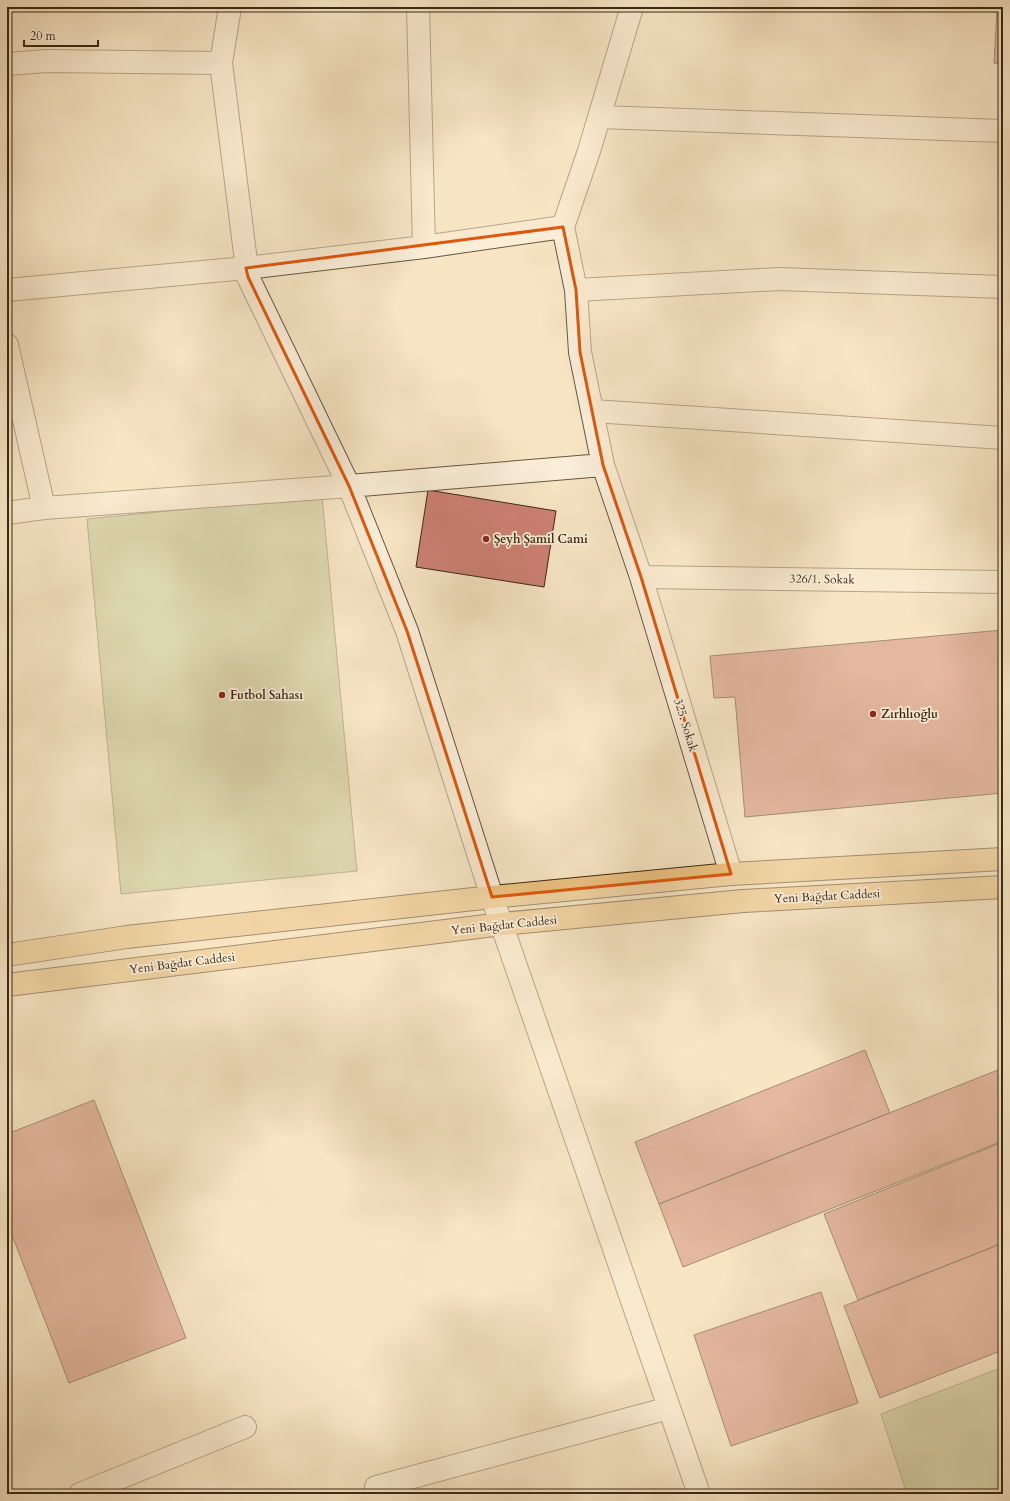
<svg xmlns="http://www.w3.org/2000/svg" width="1010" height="1501" font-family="Cardo,serif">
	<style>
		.green { fill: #bcc595; stroke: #7a7654 }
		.building { fill: #cd8174; stroke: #392813 }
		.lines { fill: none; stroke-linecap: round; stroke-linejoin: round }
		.minor-casing { stroke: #68573f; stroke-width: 24 }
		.major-casing { stroke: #392813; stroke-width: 24 }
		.minor { stroke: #faeed9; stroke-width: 22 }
		.major { stroke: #ecc282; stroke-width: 22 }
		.marked { fill: none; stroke: #df570c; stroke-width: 3; stroke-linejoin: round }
		.poi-dot { fill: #8f2418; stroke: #faeed9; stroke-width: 1.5 }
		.labels { text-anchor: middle; stroke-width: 3.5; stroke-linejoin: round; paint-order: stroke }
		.poi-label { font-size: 12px; font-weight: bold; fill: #392813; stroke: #faeed9; text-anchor: start }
		.street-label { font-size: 12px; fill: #392813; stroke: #faeed9 }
	</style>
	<rect width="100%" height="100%" fill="#f7e5c4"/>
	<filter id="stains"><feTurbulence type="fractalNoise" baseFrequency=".005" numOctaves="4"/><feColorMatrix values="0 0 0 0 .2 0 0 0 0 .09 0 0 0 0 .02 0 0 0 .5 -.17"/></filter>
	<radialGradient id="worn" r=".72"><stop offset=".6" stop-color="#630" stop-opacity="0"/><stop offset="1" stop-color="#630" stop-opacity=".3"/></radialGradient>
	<path class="green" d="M322,496L357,871L121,894L87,519Z
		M1003,1367V1494H907L881,1414Z"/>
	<path class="building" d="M997,10L1003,11V64L994,63Z
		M428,490L556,511L544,587L416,567Z
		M1003,630V793L745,817L735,697L714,698L710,656Z
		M865,1050L890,1113L659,1204L635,1142Z
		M1003,1068V1141L683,1267L659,1204Z
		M94,1100L186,1338L69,1383L7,1222V1134Z
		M1003,1142V1243L858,1300L824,1214Z
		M1003,1243V1350L880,1398L844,1306Z
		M821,1292L858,1403L731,1446L694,1335Z"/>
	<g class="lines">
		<g class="minor-casing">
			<path id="minor" d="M230,7L221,63L248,277L349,486L407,631L492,897L699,1494
				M418,7L424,247
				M632,7L589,151L563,227L576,290L580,352L603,465L641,577L731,874
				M7,64L47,61L221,63
				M600,117L1003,131
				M7,290L246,268L424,247L563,227
				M576,290L779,279L1003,287
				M7,345L44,508
				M593,411L1003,438
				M7,513L44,508L349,486L603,465
				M641,577L1003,582
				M376,1487L669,1408
				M80,1494L245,1427"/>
		</g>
		<g class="major-casing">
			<path id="major" d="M7,955L127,937L492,897L731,874L1003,859
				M7,985L502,924L743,901L1003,887"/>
		</g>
		<use href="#minor" class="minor"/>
		<use href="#major" class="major"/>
	</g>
	<path d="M0 0H1010V1501H0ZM563,227L576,290L580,352L603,465L641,577L731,874L492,897L407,631L349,486L248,277L246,268Z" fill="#f7e5c4" fill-opacity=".55" fill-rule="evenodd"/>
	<path class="marked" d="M563,227L576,290L580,352L603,465L641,577L731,874L492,897L407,631L349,486L248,277L246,268Z"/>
	<g class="poi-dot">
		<circle cx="486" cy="539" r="4"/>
		<circle cx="222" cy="695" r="4"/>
		<circle cx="873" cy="714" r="4"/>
	</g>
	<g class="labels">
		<g class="poi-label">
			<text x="494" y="543">Şeyh Şamil Cami</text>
			<text x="230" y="699">Futbol Sahası</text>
			<text x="881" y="718">Zırhlıoğlu</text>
		</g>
		<g class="street-label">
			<text transform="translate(822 579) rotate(1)" y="4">326/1. Sokak</text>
			<text transform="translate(686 725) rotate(73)" y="4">325. Sokak</text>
			<text transform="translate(827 896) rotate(-3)" y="4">Yeni Bağdat Caddesi</text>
			<text transform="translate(504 925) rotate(-6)" y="4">Yeni Bağdat Caddesi</text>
			<text transform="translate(182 963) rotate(-7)" y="4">Yeni Bağdat Caddesi</text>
		</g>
	</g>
	<rect width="1010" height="1501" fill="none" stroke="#f7e5c4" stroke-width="24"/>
	<rect x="8" y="8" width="994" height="1485" fill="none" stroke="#392813" stroke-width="2"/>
	<rect x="12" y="12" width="986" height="1477" fill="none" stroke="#392813"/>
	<path d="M24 40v6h74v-6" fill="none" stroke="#392813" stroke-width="2"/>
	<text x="30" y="40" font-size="12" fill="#392813" stroke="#faeed9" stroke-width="3" paint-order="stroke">20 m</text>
	<rect width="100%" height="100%" filter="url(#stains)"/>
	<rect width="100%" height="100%" fill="url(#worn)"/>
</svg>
